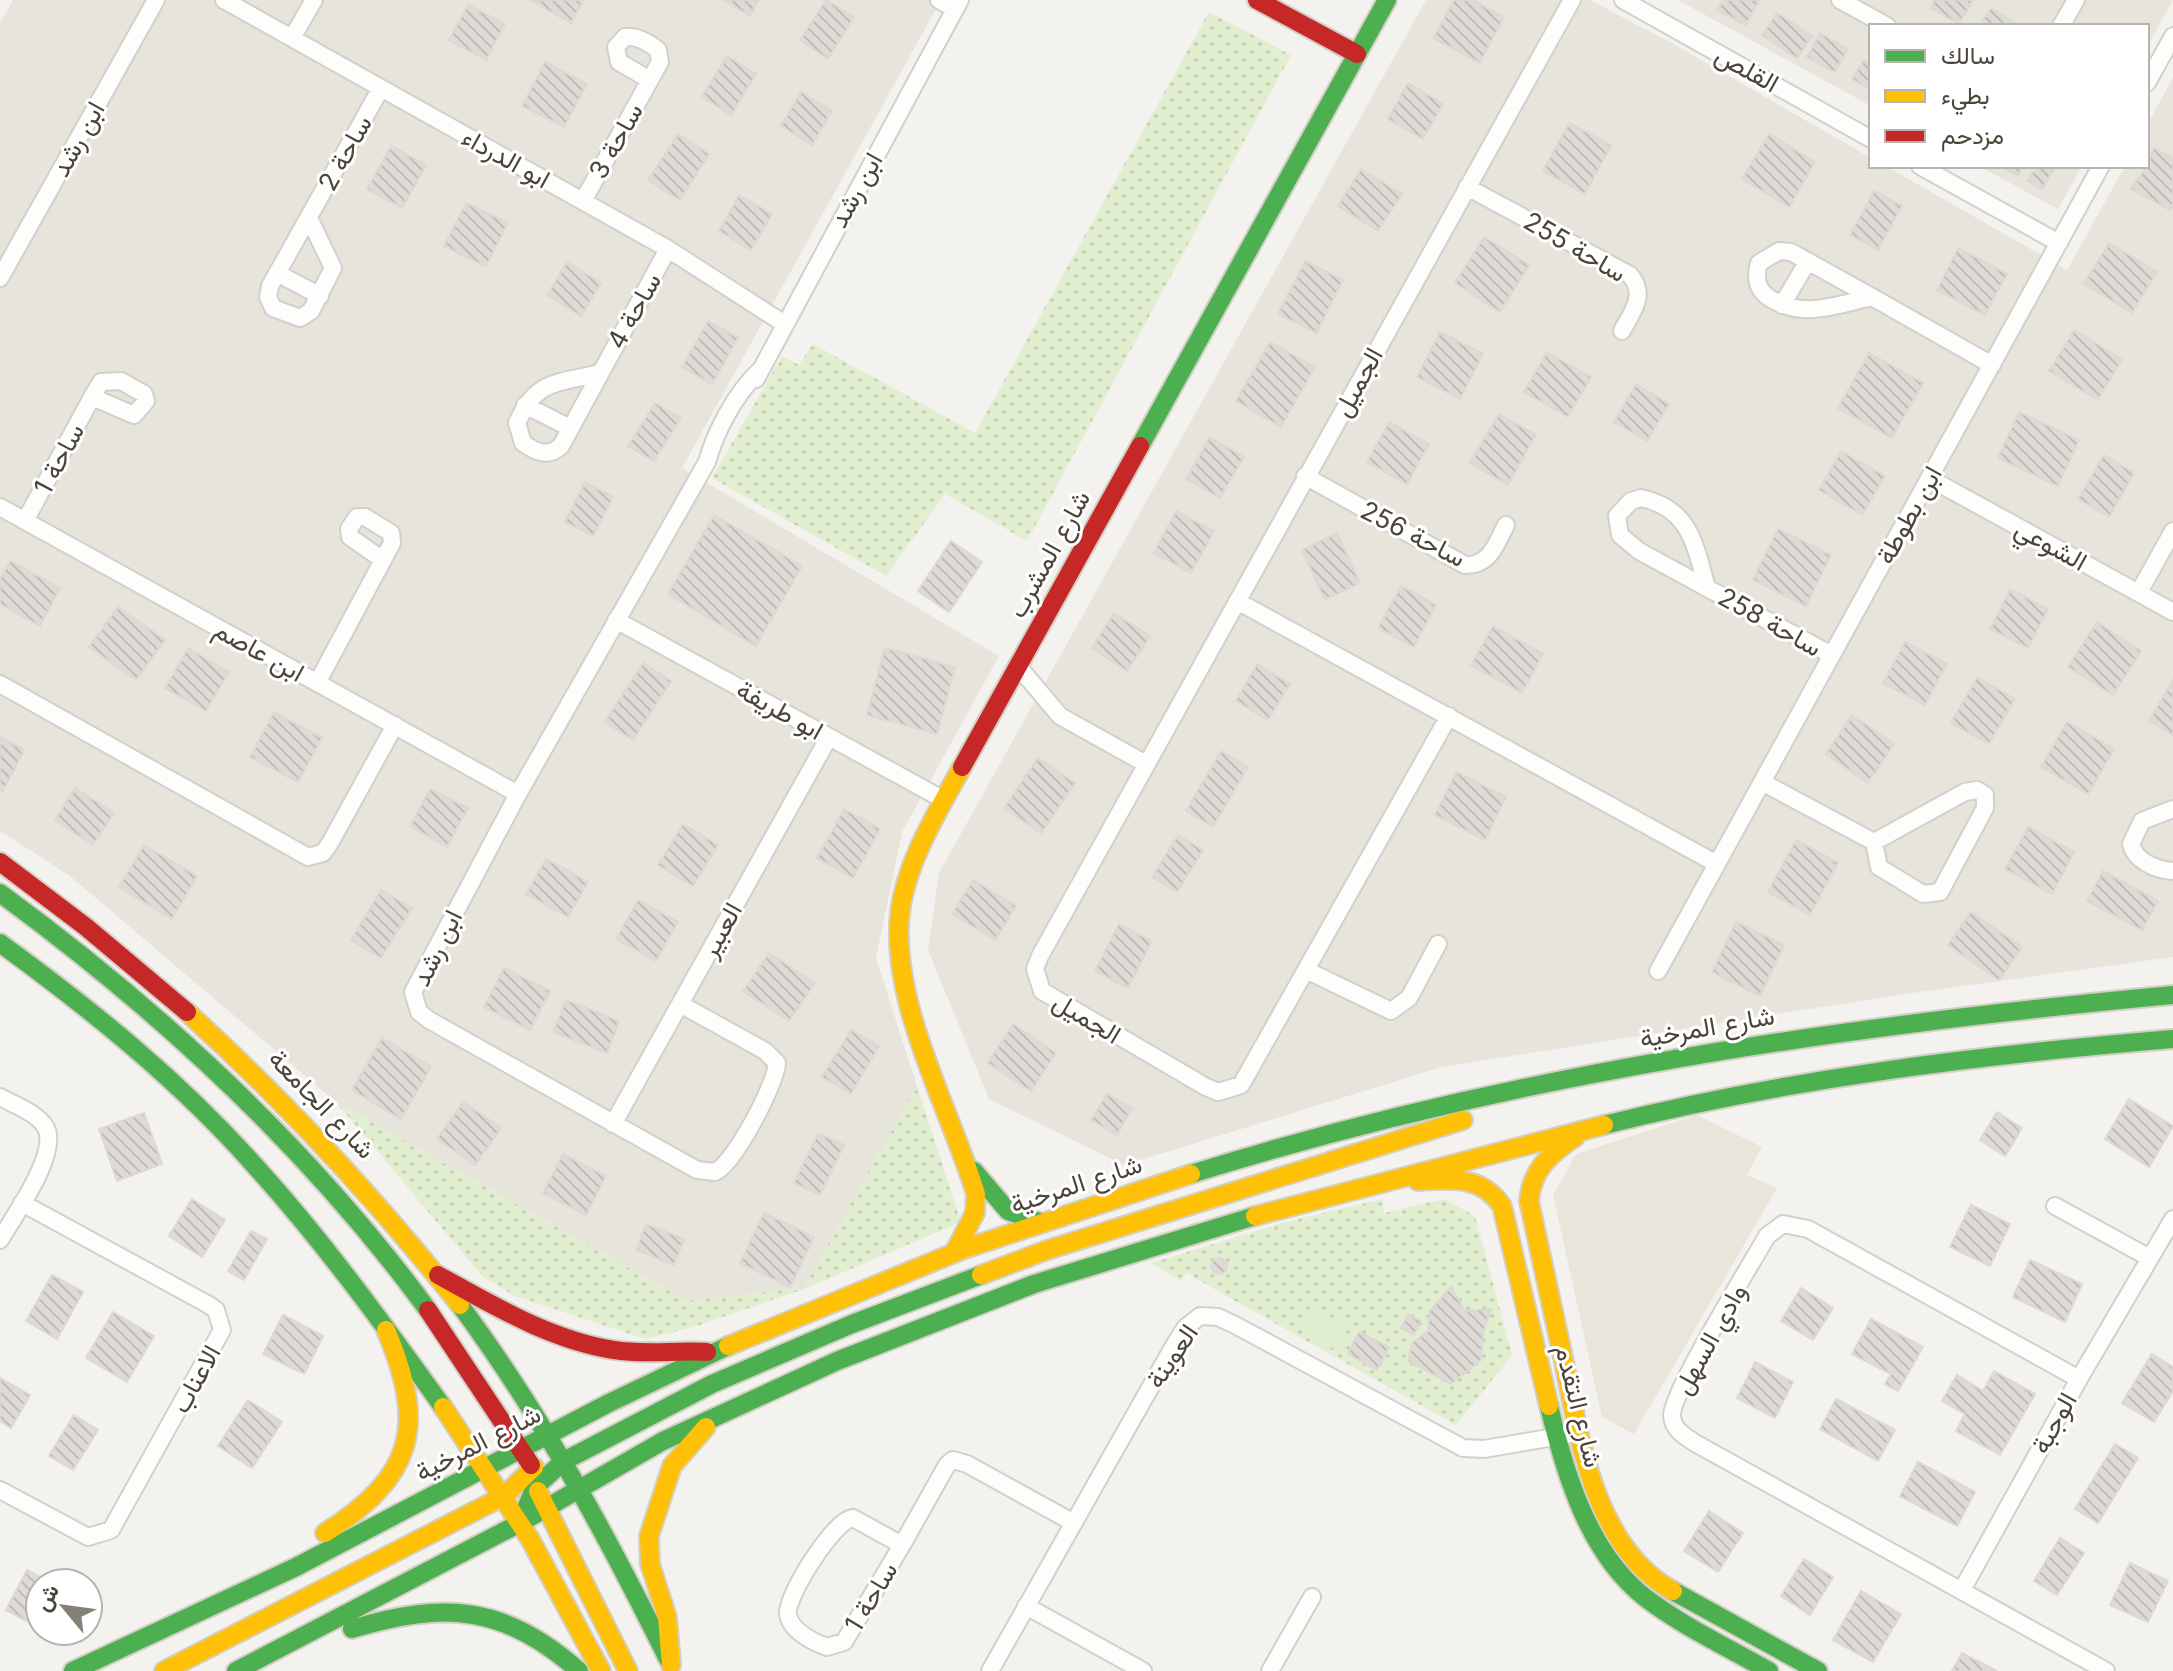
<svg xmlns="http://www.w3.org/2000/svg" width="2173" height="1671" font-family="Inter,Vazirmatn,sans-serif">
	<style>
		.residential { fill: #e7e4dc }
		.education { fill: #eae5da }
		.green { fill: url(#green-dots) }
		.pitch { fill: #e1eecf }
		.building { fill: url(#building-back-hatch); stroke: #dcd9d4; stroke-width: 2 }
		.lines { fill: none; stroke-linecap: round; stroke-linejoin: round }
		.street-casing { stroke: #d2d0cb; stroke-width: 20 }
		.fast-casing { stroke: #d3cfc5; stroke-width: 22 }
		.slow-casing { stroke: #d3cfc5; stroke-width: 22 }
		.jam-casing { stroke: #d3cfc5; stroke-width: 22 }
		.street { stroke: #fdfdfc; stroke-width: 16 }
		.fast { stroke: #4caf50; stroke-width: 18 }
		.slow { stroke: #ffc107; stroke-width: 18 }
		.jam { stroke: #c62828; stroke-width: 18 }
		.labels { text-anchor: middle; stroke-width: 6; stroke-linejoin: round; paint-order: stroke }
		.street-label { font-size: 26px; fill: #4b4439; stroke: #fff }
	</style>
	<defs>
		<pattern id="green-dots" width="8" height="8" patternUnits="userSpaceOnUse" patternTransform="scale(2)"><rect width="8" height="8" fill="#e1eecf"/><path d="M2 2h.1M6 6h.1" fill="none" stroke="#c3cdb2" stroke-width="1.8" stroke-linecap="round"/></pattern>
		<pattern id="building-back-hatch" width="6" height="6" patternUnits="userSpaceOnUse" patternTransform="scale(2)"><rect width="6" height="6" fill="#dedbd6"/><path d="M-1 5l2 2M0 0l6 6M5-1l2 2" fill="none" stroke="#c0bdb8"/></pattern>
	</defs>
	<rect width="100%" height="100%" fill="#f4f2ee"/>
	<path class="residential" d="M13,0H941L682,468L999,656L902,832L876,958L917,1086L804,1289L687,1301L337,1103L70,876L0,831V23Z
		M1426,0H1590L1668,41L1871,158V166H1886L2067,270L2125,166H2147V125L2173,78V957L1898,995L1442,1067L1124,1165L989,1099L928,950L939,873Z
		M1678,0H2173L2147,47V26H1871V106Z
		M1979,166H2082L2058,209Z"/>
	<path class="education" d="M1697,1115L1762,1147L1747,1175L1777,1188L1634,1434L1602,1417L1553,1195L1576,1154Z"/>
	<path class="green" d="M1209,12L1291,55L1027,541L945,494L886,576L712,478L782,356L799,365L813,344L975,433Z
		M917,1086L961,1222L804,1289L697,1326L645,1339L515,1296L483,1277L337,1103L687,1301L804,1288Z
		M1383,1199L1384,1213L1444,1199L1475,1216L1512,1355L1456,1425L1186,1273L1181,1281L1151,1263L1289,1221Z"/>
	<path class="pitch" d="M1311,1306L1349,1327L1336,1350L1299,1329Z"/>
	<path class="building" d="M530,0H584L571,23Z
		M724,0H759L750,16Z
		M826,0L854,17L828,59L800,40Z
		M1454,0H1472L1504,17L1480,63L1433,38Z
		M1723,0H1759L1746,25L1717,10Z
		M1935,0H1973L1959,24L1931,8Z
		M468,5L505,24L486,60L449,40Z
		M1991,8L2015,23L2013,26H1979Z
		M1777,13L1812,36L1797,58L1762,35Z
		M1820,33L1848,49L1835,72L1807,57Z
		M727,56L756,74L731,115L702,97Z
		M1864,60L1871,64V90L1852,79Z
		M545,62L587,84L564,127L522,106Z
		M1408,83L1443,104L1423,139L1388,119Z
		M801,92L832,111L812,145L781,126Z
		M1569,123L1611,145L1585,194L1543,171Z
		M678,134L709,154L680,200L648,180Z
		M1769,134L1815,162L1789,207L1742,179Z
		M391,146L426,165L402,208L367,189Z
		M2154,148L2173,159V205L2170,210L2131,189L2147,166Z
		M1999,166H2023L2018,175Z
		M2036,166H2056L2042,189L2028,181Z
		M1361,169L1402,194L1378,231L1338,206Z
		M1874,191L1902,206L1878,250L1850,235Z
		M739,195L772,214L751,250L719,231Z
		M466,203L508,223L486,267L444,246Z
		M1484,237L1529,265L1500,312L1455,283Z
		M2109,243L2157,272L2132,313L2084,284Z
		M1958,248L2007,274L1985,315L1937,290Z
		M1305,261L1343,280L1317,333L1278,314Z
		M567,262L601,283L581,316L547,295Z
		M708,321L738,338L712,384L682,367Z
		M2074,330L2122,359L2098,400L2049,371Z
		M1440,332L1483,354L1460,399L1417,377Z
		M1270,342L1315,367L1281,427L1236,401Z
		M1547,352L1591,377L1568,417L1524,392Z
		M1869,353L1923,383L1892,438L1838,408Z
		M1636,384L1669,404L1647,441L1614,422Z
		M655,403L681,418L654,461L628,446Z
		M2019,412L2079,440L2058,486L1998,458Z
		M1499,414L1536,435L1508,485L1470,463Z
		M1389,422L1429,444L1407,484L1367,462Z
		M1210,437L1244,457L1220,498L1186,479Z
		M1841,451L1885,476L1862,515L1819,490Z
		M2104,455L2134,473L2109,517L2078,499Z
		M585,482L613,497L593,536L565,522Z
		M1176,511L1214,531L1191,573L1154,553Z
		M714,515L802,566L756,646L668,594Z
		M1778,529L1831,555L1806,606L1753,580Z
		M1337,533L1360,583L1325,600L1302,550Z
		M951,541L982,562L949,612L918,591Z
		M10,561L60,588L40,626L0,604V579Z
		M1401,586L1436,605L1414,647L1378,628Z
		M2010,589L2048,609L2028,648L1990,629Z
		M118,607L165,640L136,680L89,647Z
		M1114,613L1150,636L1127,671L1092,648Z
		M2097,622L2141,651L2113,695L2068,667Z
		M1493,626L1543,654L1522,693L1471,665Z
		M1905,642L1947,664L1925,705L1883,683Z
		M188,648L229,672L206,711L165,688Z
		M885,648L955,667L937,734L867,715Z
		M643,663L671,681L633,740L605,722Z
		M1257,664L1290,684L1268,720L1236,701Z
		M1977,677L2015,699L1989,744L1951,723Z
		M2173,680V735L2149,721Z
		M274,712L322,738L298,782L250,757Z
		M1852,715L1894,744L1868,783L1826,754Z
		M2067,722L2114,749L2088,794L2041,767Z
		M0,737L24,750L3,791L0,790Z
		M1221,751L1248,767L1213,827L1186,811Z
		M1038,758L1075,783L1041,833L1004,808Z
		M1456,772L1506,797L1485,840L1435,815Z
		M75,788L114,813L93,845L55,820Z
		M430,789L468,808L447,847L410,826Z
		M844,809L880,829L853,878L817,858Z
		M683,824L718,845L693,886L658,865Z
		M2028,827L2074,852L2052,894L2005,869Z
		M1178,835L1203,850L1177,892L1152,877Z
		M1796,840L1838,863L1810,915L1768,892Z
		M144,845L197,876L172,919L119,887Z
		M546,859L588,882L568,917L526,894Z
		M2103,871L2158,901L2142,930L2087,901Z
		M973,880L1016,906L995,940L952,914Z
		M381,890L412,908L381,958L351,940Z
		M638,900L678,922L656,961L616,939Z
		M1971,912L2022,947L1999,980L1948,945Z
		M1736,922L1784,945L1760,996L1712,972Z
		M1119,924L1152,941L1128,988L1095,971Z
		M769,953L815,983L789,1021L743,991Z
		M504,968L550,991L530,1030L484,1007Z
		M566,1000L619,1021L607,1053L553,1032Z
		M1013,1024L1056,1053L1031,1091L988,1063Z
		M851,1030L879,1046L851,1094L822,1077Z
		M382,1038L431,1067L401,1119L352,1090Z
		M1107,1094L1132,1108L1117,1135L1091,1120Z
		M2129,1099L2173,1126L2149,1167L2105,1139Z
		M463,1102L501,1128L475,1165L437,1139Z
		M1997,1112L2022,1128L2005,1156L1980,1140Z
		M144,1113L162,1164L117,1181L99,1129Z
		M818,1133L844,1145L820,1195L794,1183Z
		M563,1154L606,1176L586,1215L543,1193Z
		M192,1199L225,1220L202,1257L169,1236Z
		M1971,1205L2010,1224L1990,1266L1950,1247Z
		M764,1213L814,1237L790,1287L740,1263Z
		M646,1224L684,1239L674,1265L636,1250Z
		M251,1231L267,1239L244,1280L228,1271Z
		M1211 1266a8 8 0 1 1 16 0a8 8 0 1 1-16 0Z
		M2030,1260L2082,1284L2065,1322L2013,1297Z
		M52,1275L83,1292L57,1339L26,1321Z
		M1451,1287L1465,1311L1491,1309L1483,1334L1481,1360L1451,1384L1408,1361L1412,1343L1428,1331L1430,1311Z
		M1801,1288L1833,1308L1813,1340L1781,1321Z
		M113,1312L154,1336L127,1382L86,1358Z
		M283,1315L323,1336L304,1374L263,1354Z
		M1408,1315L1421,1321L1414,1335L1401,1328Z
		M1871,1319L1923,1347L1898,1391L1885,1384L1891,1374L1852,1354Z
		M1359,1332L1389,1347L1377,1370L1348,1354Z
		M2152,1354L2173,1367V1391L2154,1422L2122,1403Z
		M1755,1362L1793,1382L1775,1418L1737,1398Z
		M1994,1371L2035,1394L2000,1455L1956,1431L1965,1414L1942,1401L1957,1375L1983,1391Z
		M0,1378L30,1395L11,1428L0,1421Z
		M1836,1399L1895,1430L1878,1461L1820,1429Z
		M248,1400L282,1422L252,1468L218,1446Z
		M74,1415L98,1430L73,1470L49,1456Z
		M2115,1444L2138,1458L2098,1523L2075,1509Z
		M1918,1462L1975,1492L1957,1526L1900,1496Z
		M1709,1511L1743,1533L1718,1572L1684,1551Z
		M2060,1538L2084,1553L2057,1595L2034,1581Z
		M1804,1559L1833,1577L1810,1615L1781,1596Z
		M2130,1563L2168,1581L2148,1622L2110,1605Z
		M27,1570L51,1583H40V1628L6,1610Z
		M1861,1591L1901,1614L1873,1662L1833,1640Z
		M1962,1653L1997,1671H1952Z"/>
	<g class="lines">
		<g class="street-casing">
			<path id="street" d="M224,0L668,249L783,323
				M939,0L955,9
				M1623,0L1871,139
				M1840,0L1887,26
				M2061,26L2076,0
				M292,38L314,0
				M2147,83L2173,36
				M1920,166L2059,243
				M1467,187L1630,275C1647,295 1632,312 1622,331
				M583,201L650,80L660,62L658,50C649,43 637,35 625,37L616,47L619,62L650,80
				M309,218L333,268L311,311L300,318L273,308L268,297L270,286L381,88
				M1779,251L1791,252L1872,297C1836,305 1801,320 1768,297C1756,288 1755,277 1759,263Z
				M277,273L320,296
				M0,278L156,0
				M1872,297L1992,365
				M1782,305L1808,261
				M600,373C557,384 536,379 517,423L523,443C536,452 548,458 561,446L668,249
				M756,379L960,0
				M525,405L570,428
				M1305,476L1465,565C1490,566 1496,544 1506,525
				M1929,478L2173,612
				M1641,498C1690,508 1695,545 1707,588L1639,551L1620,535L1617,516L1631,501Z
				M0,507L518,794
				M25,521L92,397L101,382L121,381L144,394L146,401L134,415L92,397
				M1707,588L1832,655
				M2139,592L2173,531
				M1237,601L1717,864
				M616,620L944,800
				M1017,665L1060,716L1146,764
				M317,683L383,560L392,543L391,533L365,517H357L349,529L350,537L383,560
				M0,684L308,857L323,853L330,843L395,725
				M1449,716L1241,1085L1218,1092L1206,1087L1042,991L1035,969L1040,956L1572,0
				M1762,782L1874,842
				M1977,790L1985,795V808L1940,892L1923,894L1879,867L1874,842L1965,792Z
				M2173,809L2142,821L2131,844C2135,861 2156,870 2173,871
				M1308,971L1391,1011L1409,998L1438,944
				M1658,971L2101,166
				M680,1004L765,1051L777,1063C776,1084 734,1164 715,1172L697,1170L429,1020L419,1012L413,992L518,794L707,462C716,430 735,395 758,372
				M0,1097C14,1105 38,1113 46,1128C59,1154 14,1216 0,1240
				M613,1124L829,737
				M2055,1206L2148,1257
				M2079,1379L1808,1229L1783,1224L1767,1236C1752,1263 1670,1395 1672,1416C1673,1430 1685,1436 1695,1443L2106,1671
				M0,1490L88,1537L111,1530L222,1330L216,1310L209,1305L22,1203
				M853,1518L902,1545L844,1642L827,1647C813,1642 791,1631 788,1615C785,1597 834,1520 853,1518Z
				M902,1545L947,1465L953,1460L967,1464L1074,1523
				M1962,1590L2079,1379L2173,1219
				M1026,1606L1143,1671
				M990,1671L1172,1349L1185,1328L1200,1316L1218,1317L1235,1325L1463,1448L1484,1449L1566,1435
				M1270,1671L1312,1597"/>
		</g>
		<g class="fast-casing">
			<path id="fast" d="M1140,446L1387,0
				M0,893C161,1011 309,1148 428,1310
				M0,943C92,1010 181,1082 256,1167C324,1242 384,1325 443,1407
				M1604,1125C1792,1078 1981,1055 2173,1039
				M974,1171L1008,1211L1039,1222
				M1191,1174C1511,1074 1840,1026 2173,995
				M460,1305C544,1419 605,1532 668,1659
				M1549,1406C1565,1474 1589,1555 1647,1599C1684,1627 1729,1648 1769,1671
				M520,1523L535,1487L564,1461L712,1384L852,1324L981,1275
				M1673,1591L1818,1671
				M352,1629C444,1601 505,1605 579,1671
				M73,1671L296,1567L609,1403L728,1346
				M236,1671L520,1523L663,1441L837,1361L1034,1284L1255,1216"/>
		</g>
		<g class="slow-casing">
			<path id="slow" d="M187,1012C287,1103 376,1199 460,1305
				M1575,1137C1550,1154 1532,1169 1529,1201C1541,1255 1552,1308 1564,1362C1580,1441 1595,1548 1673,1591
				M1418,1181C1452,1179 1481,1175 1502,1206L1549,1406
				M1255,1216L1604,1125
				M954,1253L975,1213L976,1194C950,1109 890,1003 900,913C906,862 938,811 962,767
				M981,1275L1047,1250L1463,1120
				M728,1346L964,1249L1191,1174
				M443,1407L530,1539L601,1671
				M538,1491L628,1671
				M325,1533C414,1476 427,1427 386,1330
				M671,1665L667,1617L650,1564L649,1536L672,1466L706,1427
				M164,1671L504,1496L534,1467"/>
		</g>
		<g class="jam-casing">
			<path id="jam" d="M1257,0L1357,54
				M962,767L1140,446
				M0,862L86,927L187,1012
				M438,1275C494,1306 551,1340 614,1350C645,1355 676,1350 707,1352
				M428,1310L531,1465"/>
		</g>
		<use href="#street" class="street"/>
		<use href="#fast" class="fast"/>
		<use href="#slow" class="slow"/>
		<use href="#jam" class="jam"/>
	</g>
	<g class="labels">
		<g class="street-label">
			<text transform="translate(1747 69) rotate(29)" y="9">القلص</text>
			<text transform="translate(78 139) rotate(-61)" y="9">ابن رشد</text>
			<text transform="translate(616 141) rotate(-61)" y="9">ساحة 3</text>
			<text transform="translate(345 153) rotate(-61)" y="9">ساحة 2</text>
			<text transform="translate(506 158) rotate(29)" y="9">ابو الدرداء</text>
			<text transform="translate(856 190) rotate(-61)" y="9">ابن رشد</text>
			<text transform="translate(1575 247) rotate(30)" y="9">ساحة 255</text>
			<text transform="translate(634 311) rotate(-61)" y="9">ساحة 4</text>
			<text transform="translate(1358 382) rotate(-61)" y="9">الجميل</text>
			<text transform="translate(59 459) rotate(-62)" y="9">ساحة 1</text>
			<text transform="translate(1909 515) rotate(-61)" y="9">ابن بطوطة</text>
			<text transform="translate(1413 534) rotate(27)" y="9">ساحة 256</text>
			<text transform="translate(2051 545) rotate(29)" y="9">الشوعي</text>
			<text transform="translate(1049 554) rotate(-61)" y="9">شارع المشرب</text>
			<text transform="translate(1770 622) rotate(29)" y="9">ساحة 258</text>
			<text transform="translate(259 651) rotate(29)" y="9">ابن عاصم</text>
			<text transform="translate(780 710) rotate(29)" y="9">ابو طريفة</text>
			<text transform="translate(721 930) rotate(-61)" y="9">العبير</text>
			<text transform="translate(437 948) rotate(-64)" y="9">ابن رشد</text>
			<text transform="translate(1087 1018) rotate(31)" y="9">الجميل</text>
			<text transform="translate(1707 1027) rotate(-10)" y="9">شارع المرخية</text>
			<text transform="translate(322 1104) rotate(46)" y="9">شارع الجامعة</text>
			<text transform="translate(1076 1184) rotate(-18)" y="9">شارع المرخية</text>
			<text transform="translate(1710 1339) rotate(-61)" y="9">وادي السهل</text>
			<text transform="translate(1172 1356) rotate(-56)" y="9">العوينة</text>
			<text transform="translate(196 1379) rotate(-61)" y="9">الاعناب</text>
			<text transform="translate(1579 1406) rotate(76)" y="9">شارع التقدم</text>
			<text transform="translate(2054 1423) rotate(-61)" y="9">الوجبة</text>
			<text transform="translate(478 1443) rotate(-27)" y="9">شارع المرخية</text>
			<text transform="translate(871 1597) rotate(-59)" y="9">ساحة 1</text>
		</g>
	</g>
	<rect x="1869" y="24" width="280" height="144" fill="#ffffff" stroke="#b7b4b0" stroke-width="2"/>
	<rect x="1885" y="50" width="40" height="12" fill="#4caf50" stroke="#b7b4b0" stroke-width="2"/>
	<text x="1941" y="64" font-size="24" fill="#4b4439">سالك</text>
	<rect x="1885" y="90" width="40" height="12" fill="#ffc107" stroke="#b7b4b0" stroke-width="2"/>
	<text x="1941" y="104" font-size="24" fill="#4b4439">بطيء</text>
	<rect x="1885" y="130" width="40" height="12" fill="#c62828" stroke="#b7b4b0" stroke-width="2"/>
	<text x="1941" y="144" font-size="24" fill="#4b4439">مزدحم</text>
	<g transform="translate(64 1607) rotate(299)"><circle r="38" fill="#ffffff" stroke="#b7b4b0" stroke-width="2"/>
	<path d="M0-6L14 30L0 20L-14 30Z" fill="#868178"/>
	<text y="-12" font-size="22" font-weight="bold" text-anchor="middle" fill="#4b4439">ش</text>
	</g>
</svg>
